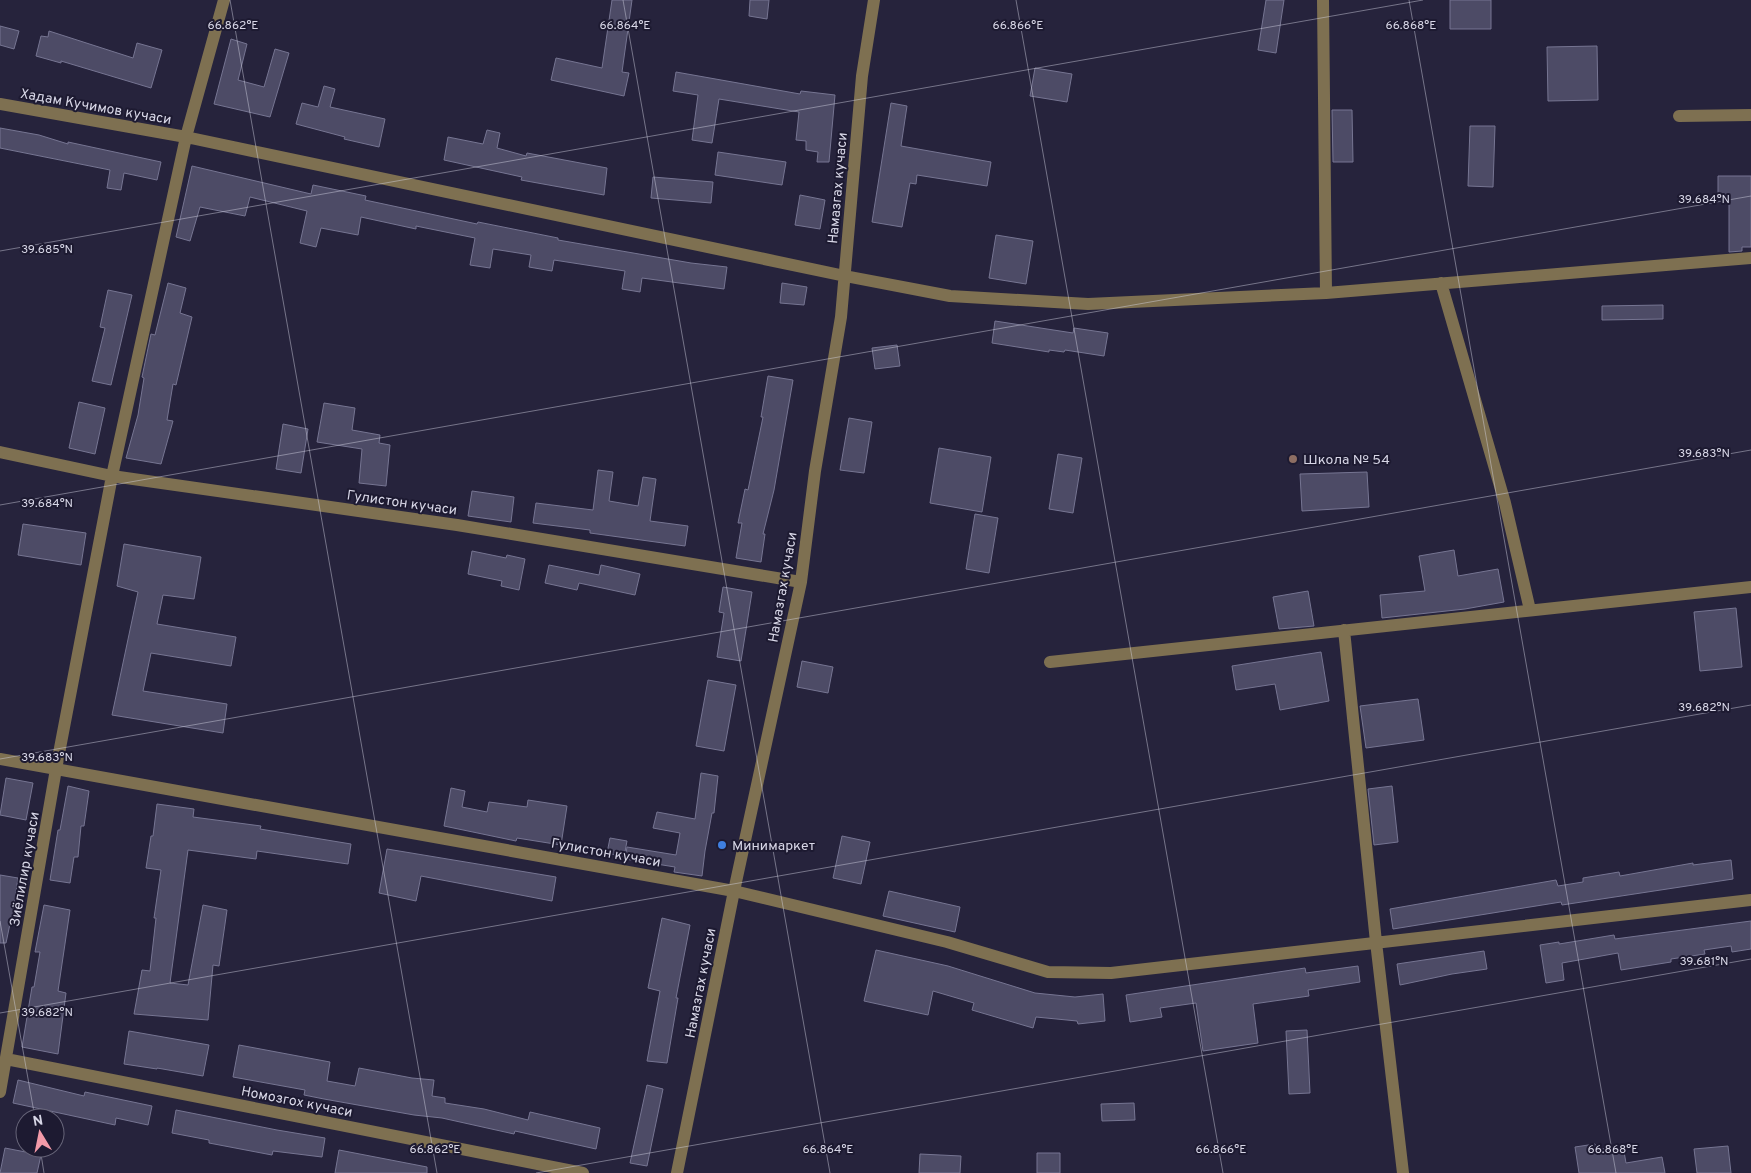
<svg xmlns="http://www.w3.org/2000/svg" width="1751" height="1173" font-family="Overpass,sans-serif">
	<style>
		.building { fill: #4d4b66; stroke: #767592 }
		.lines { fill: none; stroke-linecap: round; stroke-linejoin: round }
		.minor { stroke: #7e7051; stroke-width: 12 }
		.ticks { fill: none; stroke: #d7d6e6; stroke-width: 1; stroke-opacity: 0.45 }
		.education-dot { fill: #8d6e63; stroke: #1d1a31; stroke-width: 2 }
		.shop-dot { fill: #3f7fe0; stroke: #1d1a31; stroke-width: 2 }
		.labels { text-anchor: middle; stroke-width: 4; stroke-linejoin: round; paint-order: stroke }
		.street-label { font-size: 14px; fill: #d7d6e6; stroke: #1d1a31 }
		.poi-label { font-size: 14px; fill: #d7d6e6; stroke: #1d1a31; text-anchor: start }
		.ticks-label { font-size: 12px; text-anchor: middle; fill: #d7d6e6; stroke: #1d1a31; stroke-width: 4; stroke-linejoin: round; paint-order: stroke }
	</style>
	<rect width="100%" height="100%" fill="#26233c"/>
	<path class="building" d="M612,0H632L622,72L629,73L624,96L551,80L556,58L602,68Z
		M750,0H769L767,19L749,16Z
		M1266,0H1284L1276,53L1258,50Z
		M1450,0H1491V29H1450Z
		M0,26L19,31L14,49L0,45Z
		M49,31L133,58L137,43L162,50L151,88L61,61V63L36,56L41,36L48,37Z
		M231,39L247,44L238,80L264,87L275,49L289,53L270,117L214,104Z
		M1597,46L1598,100L1548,101L1547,47Z
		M1035,68L1072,74L1067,102L1030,96Z
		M676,72L800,94L801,91L835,95L829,162H817L818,152L806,150V141L796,140L799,112L719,99L712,143L692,140L698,95L673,91Z
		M324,86L335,89L330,107L385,119L379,147L344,139L345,137L296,124L302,103L318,107Z
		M891,103L907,106L901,146L991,162L987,186L917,175L916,184L910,183L902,227L872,222Z
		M1332,110H1352L1353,162H1333Z
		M1470,126H1495L1493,187L1468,186Z
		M0,128L39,135L68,144V142L161,162L157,180L124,173L121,190L107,188L110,170L0,148Z
		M487,130L500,133L497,148L526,156L527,153L607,168L604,195L521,180L522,177L444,160L448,137L483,144Z
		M718,152L786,162L782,185L715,175Z
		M192,166L311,194L313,185L366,196L365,200L477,224L478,222L558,238V240L691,263L727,267L724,289L642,278L640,292L622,289L625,271L554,260L552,271L529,267L531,255L493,249L490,268L470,265L475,238L416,226V229L361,217L358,235L321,228L316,247L300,243L307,211L250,197L245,216L200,207L190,241L176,237Z
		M1718,176H1751V247H1742V251L1729,252V195H1718Z
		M653,177L713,182L711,203L651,198Z
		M800,195L825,200L820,229L795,225Z
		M996,235L1033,241L1026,284L989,278Z
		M168,283L186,288L180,313L192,317L176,385L173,384L167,420L173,421L161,464L126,458L138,415L144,378L142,377L151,334L155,335Z
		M782,283L807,287L804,305L780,303Z
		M108,290L132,295L111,385L92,381L105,328L100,327Z
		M1663,305V319L1602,320V306Z
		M995,321L1073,333L1074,328L1108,333L1104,356L1065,350L1064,352L1049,350V352L992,343Z
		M897,345L900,366L875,369L872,348Z
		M768,376L793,380L774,490L763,534H765L761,562L736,558L742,523H738L745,489L748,490L763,417H761Z
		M79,402L105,408L95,454L69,448Z
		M324,403L355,408L352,430L380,435L379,443L390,445L386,486L359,483L362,449L317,442Z
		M849,418L872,422L864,473L840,470Z
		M283,424L308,429L301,473L276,469Z
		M939,448L991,457L982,512L930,503Z
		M1058,454L1082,458L1073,513L1049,509Z
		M598,470L613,472L609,501L638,506L643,477L656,479L650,521L688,526L685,546L590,533V530L533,523L536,503L593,510Z
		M1367,472L1369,507L1302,511L1300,474Z
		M472,491L514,497L511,522L468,516Z
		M975,514L998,518L989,573L966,569Z
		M23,524L86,533L81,565L18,555Z
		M124,544L201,557L194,599L163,595L157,624L236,637L231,666L151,653L143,691L227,704L223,733L112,715L138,592L117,586Z
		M1454,550L1458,576L1498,569L1504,602L1465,609L1382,618L1380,595L1425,591L1419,556Z
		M472,551L506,558L507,555L525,559L519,590L501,586L502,581L468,574Z
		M549,565L599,575L601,565L640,574L635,595L579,583L577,590L545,583Z
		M723,587L752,592L741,661L717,657L724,613L719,612Z
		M1308,591L1314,626L1279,629L1273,597Z
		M1736,608L1742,667L1700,671L1694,612Z
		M1321,652L1329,701L1280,710L1275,684L1236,690L1232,666Z
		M802,661L833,667L828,693L797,687Z
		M708,680L736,685L724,751L696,746Z
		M1418,699L1424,740L1366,748L1360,706Z
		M701,773L718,776L714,813H712L705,851L702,876L674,872L675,867L625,859L627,847L676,855L680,833L653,828L657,812L695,819Z
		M6,778L33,783L26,820L0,815Z
		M68,786L89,791L84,826H81L78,857H74L70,883L50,880L58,830H60Z
		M1392,786L1398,842L1374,845L1368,789Z
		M451,788L465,791L462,807L487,812L489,802L527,807L528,800L567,806L561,845L517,838L516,841L444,826Z
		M157,804L194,809L193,817L261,826L260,829L351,844L348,864L257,851L256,859L188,850L170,983L188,985L203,905L227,910L219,966L213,965L208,1020L134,1014L142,970L150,971L156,918H154L161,870L146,868L151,836H153Z
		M842,836L870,842L861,884L833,878Z
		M610,838L627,841L624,857L607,853Z
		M387,849L556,877L552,901L421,876L416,901L379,893Z
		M1731,860L1733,879L1562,905L1561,902L1393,929L1390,909L1556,880L1558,886L1583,882V878L1619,872L1620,876L1693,863V865Z
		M0,875L18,878L12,920L11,919L6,943H0Z
		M889,891L960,907L955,932L883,916Z
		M44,905L70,910L58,991L66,993L58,1054L22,1047L32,987H34L40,952H35Z
		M662,918L690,925L676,998H678L667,1063L647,1061L660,991L648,988Z
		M1751,921V949L1732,952L1731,946L1704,950L1705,954L1671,959V962L1621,970L1618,953L1562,963L1564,980L1546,983L1540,945L1559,942V944L1614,935L1615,939Z
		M876,950L948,966L1035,993L1075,997L1103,994L1105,1021L1078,1024L1077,1021L1036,1017L1033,1028L972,1010L974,1003L933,991L928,1015L864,1001Z
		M1484,951L1487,969L1452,974L1400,985L1397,964Z
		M1358,966L1360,982L1308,990L1309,996L1253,1004L1258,1043L1203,1051L1196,1003L1160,1008L1162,1017L1130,1022L1126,995L1305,968L1306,973Z
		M1307,1030L1310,1093L1289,1094L1286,1031Z
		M129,1031L209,1045L203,1076L157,1068V1069L124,1064Z
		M239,1045L330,1062L327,1081L355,1086L359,1068L412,1078L434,1080L432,1096L445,1098V1103L484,1109L528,1120L530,1112L600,1128L596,1149L515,1131L514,1134L442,1118L414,1115L324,1099L304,1095L305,1090L233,1077Z
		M18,1080L84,1096L85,1092L152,1106L148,1125L116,1118L115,1125L13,1103Z
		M647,1085L663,1089L647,1166L630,1163Z
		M1134,1103L1135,1120L1102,1121L1101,1104Z
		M176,1110L277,1130L325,1138L322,1157L273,1151L272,1155L209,1143V1140L172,1133Z
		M1595,1144L1596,1150L1623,1146L1626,1163L1662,1157L1665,1173H1579L1575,1147Z
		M1728,1146L1731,1173H1697L1694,1149Z
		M5,1148L41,1155L37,1173H0Z
		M339,1150L427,1167V1173H335Z
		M1037,1153H1060V1173H1037Z
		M920,1154L961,1156L960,1173H919Z"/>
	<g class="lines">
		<path class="minor" d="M1323,0L1326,293
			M0,104L186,137L845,276L950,296L1088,304L1326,293L1751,258
			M1679,116L1751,115
			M1441,283L1505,503L1530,610
			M0,452L112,476L457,525L801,582
			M1344,630L1376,942L1403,1173
			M1050,662L1751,587
			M0,759L734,891L947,942L1048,972L1111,973L1751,900
			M6,1059L583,1173
			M0,1092L56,769L112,476L186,137L224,0
			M677,1173L734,891L801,582L815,471L841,317L862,76L874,0"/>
	</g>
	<path class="ticks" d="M230,0L437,1173M623,0L830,1173M1016,0L1223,1173M1409,0L1616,1173M0,251L1423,0M0,505L1751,196M0,759L1751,450M0,921L35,1118M0,1013L1751,705M40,1148L44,1173M536,1173L1751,959"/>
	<circle class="education-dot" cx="1293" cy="459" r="5"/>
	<circle class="shop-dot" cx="722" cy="845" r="5"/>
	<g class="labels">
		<g class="street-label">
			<text transform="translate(96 106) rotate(10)" y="5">Хадам Кучимов кучаси</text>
			<text transform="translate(837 188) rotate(-85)" y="5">Намазгах кучаси</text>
			<text transform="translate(402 502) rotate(8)" y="5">Гулистон кучаси</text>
			<text transform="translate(782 587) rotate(-80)" y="5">Намазгах кучаси</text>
			<text transform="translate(606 852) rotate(10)" y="5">Гулистон кучаси</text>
			<text transform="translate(24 869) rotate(-80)" y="5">Зиёлилир кучаси</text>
			<text transform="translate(700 983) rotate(-79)" y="5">Намазгах кучаси</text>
			<text transform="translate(297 1101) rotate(11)" y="5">Номозгох кучаси</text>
		</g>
		<g class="poi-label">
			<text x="1303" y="464">Школа № 54</text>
			<text x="732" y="850">Минимаркет</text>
		</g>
	</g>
	<g class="ticks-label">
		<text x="233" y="29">66.862°E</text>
		<text x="625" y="29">66.864°E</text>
		<text x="1018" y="29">66.866°E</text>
		<text x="1411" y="29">66.868°E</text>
		<text x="1704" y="203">39.684°N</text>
		<text x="47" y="253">39.685°N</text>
		<text x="1704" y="457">39.683°N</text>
		<text x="47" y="507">39.684°N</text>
		<text x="1704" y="711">39.682°N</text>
		<text x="47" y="761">39.683°N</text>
		<text x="1704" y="965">39.681°N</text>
		<text x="47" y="1016">39.682°N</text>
		<text x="435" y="1153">66.862°E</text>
		<text x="828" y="1153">66.864°E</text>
		<text x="1221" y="1153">66.866°E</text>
		<text x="1613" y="1153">66.868°E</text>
	</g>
	<g transform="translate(40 1133) rotate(350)"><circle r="24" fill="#1d1a31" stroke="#676579"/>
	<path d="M0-4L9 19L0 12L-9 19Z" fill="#f39aa8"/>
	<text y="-8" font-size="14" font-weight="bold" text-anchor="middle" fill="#d7d6e6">N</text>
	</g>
</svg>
